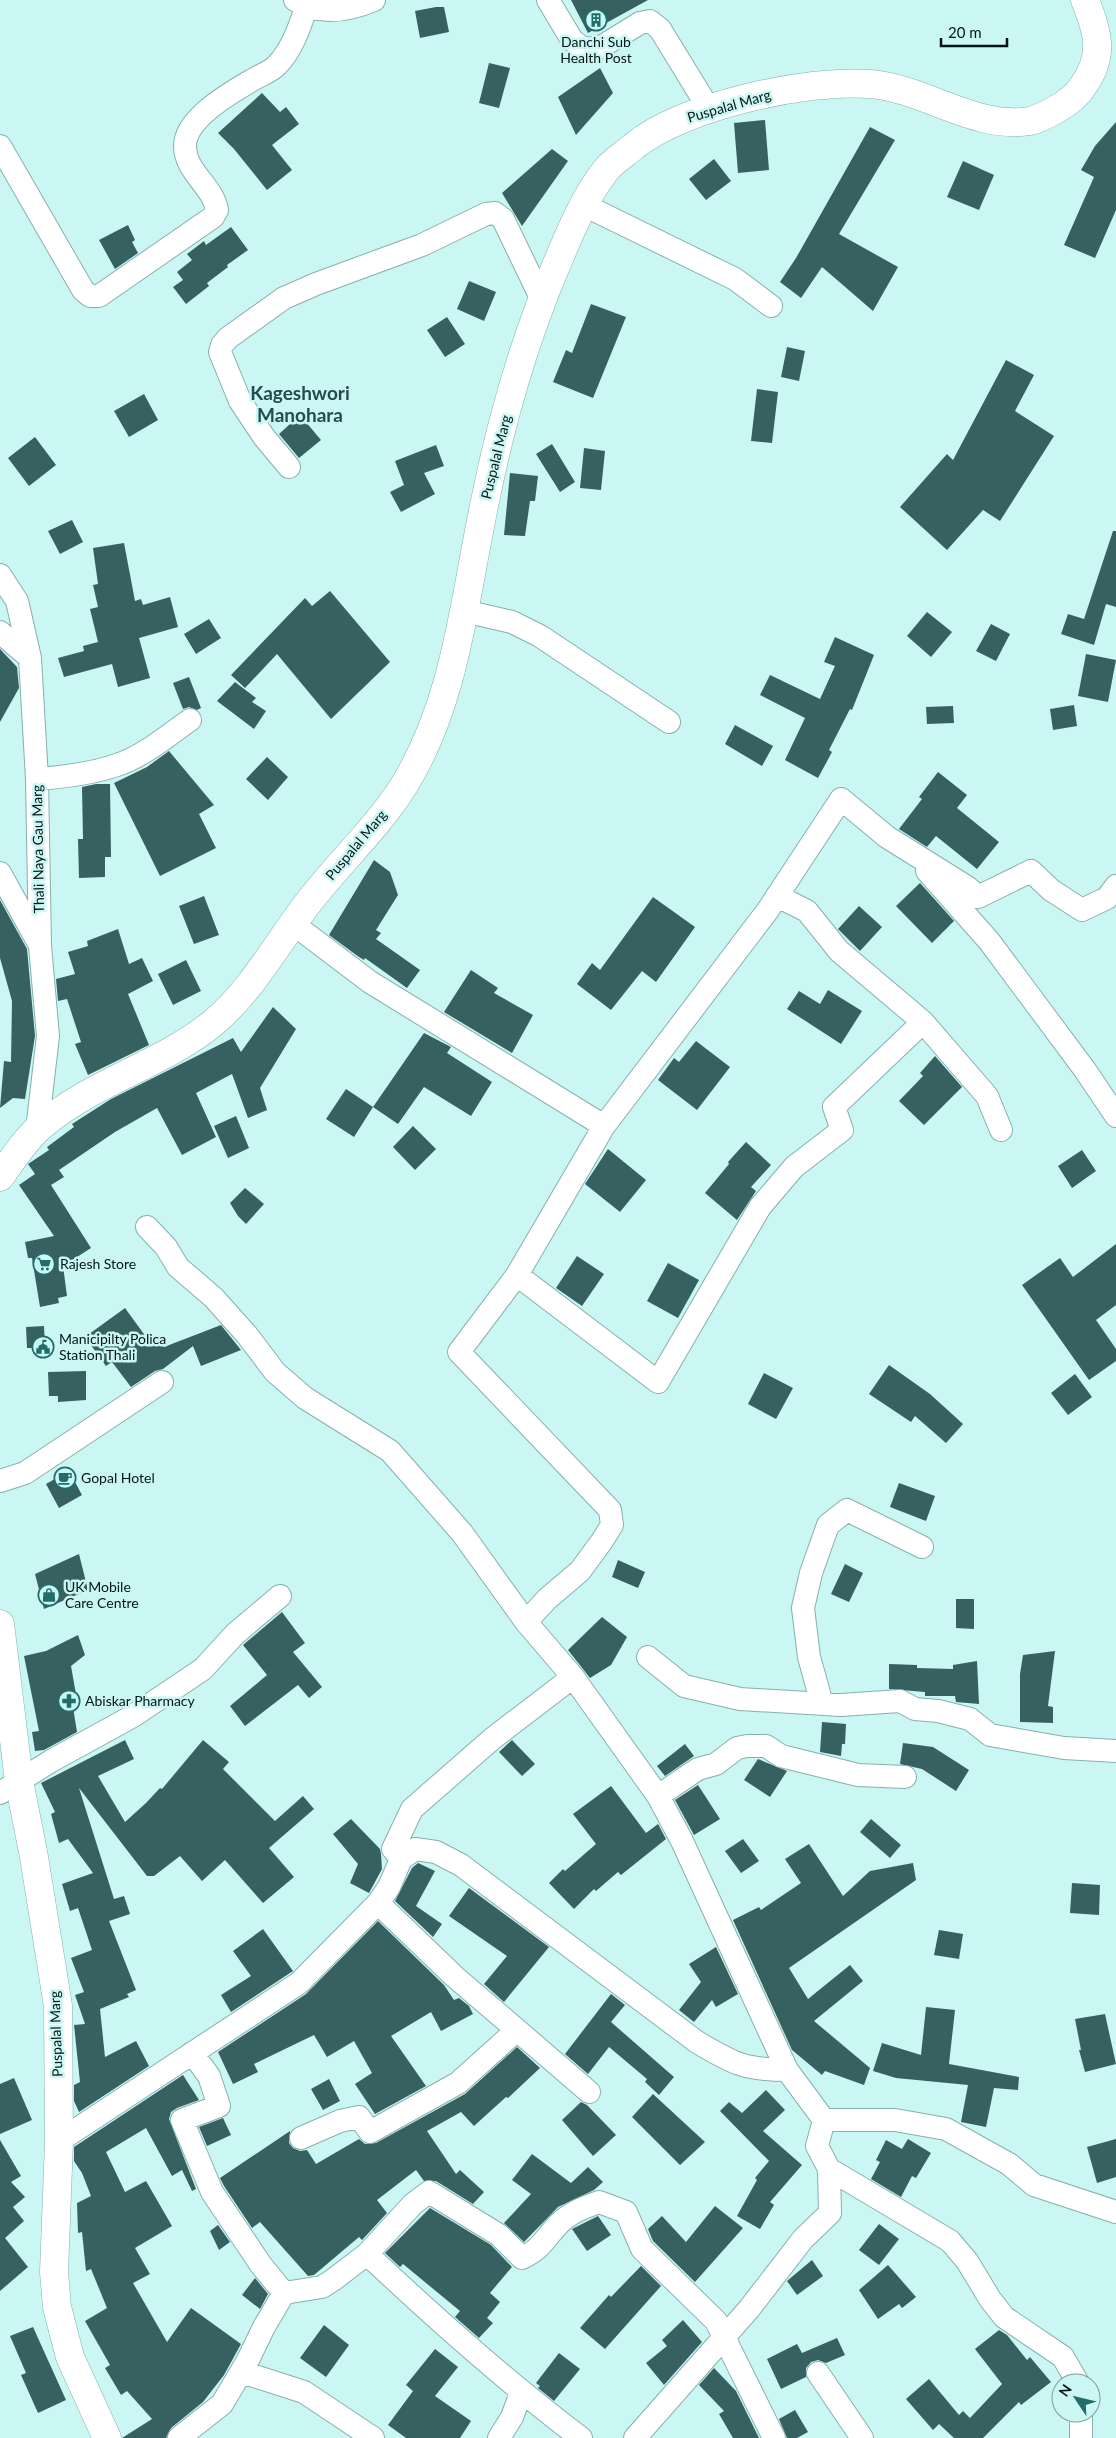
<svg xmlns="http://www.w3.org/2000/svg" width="1116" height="2438" font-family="Lato,sans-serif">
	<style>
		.building { fill: #376160 }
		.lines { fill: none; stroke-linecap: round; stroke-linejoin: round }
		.minor-casing { stroke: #86b0af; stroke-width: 24 }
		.major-casing { stroke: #86b0af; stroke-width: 29 }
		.minor { stroke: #fff; stroke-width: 22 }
		.major { stroke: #fff; stroke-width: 28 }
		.labels { text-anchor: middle; stroke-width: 5; stroke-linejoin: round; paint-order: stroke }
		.poi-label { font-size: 14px; fill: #051515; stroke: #caf6f4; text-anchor: start }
		.street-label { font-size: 14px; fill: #051515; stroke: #caf6f4 }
		.district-label { font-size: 19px; font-weight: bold; fill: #254c4c; stroke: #caf6f4 }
	</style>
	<rect width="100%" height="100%" fill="#caf6f4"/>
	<path class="building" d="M571,0H648L588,33Z
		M436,7H444L449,32L420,38L415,11Z
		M489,63L510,68L499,108L479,103Z
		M600,68L613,93L576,135L558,97Z
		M262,93L280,112L286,107L299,124L272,145L292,170L267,190L234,149L218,133Z
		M765,120L769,170L738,173L734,123Z
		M1116,122V210L1095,258L1064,245L1094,177L1081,170L1095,146Z
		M870,127L895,140L839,234L898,267L873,311L822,267L801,298L780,282L796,258Z
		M552,149L568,161L522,226L502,193Z
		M714,159L731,181L706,200L689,179Z
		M963,161L994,175L979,210L947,197Z
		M128,225L135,240L132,242L138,253L115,269L99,240Z
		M231,227L248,250L227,265L228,267L207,283L209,286L186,304L173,287L183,280L177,272L192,260L187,254L204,241L206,245Z
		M469,281L496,292L484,321L457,309Z
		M591,304L626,317L593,398L553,382L566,350L572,353Z
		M447,317L465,344L445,357L427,330Z
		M787,347L805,351L799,381L781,377Z
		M1006,360L1034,375L1015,411L1054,436L1000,521L983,510L947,550L900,507L947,454L953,460Z
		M757,389L778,392L772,443L751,441Z
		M144,394L158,420L129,437L114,411Z
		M300,415L321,440L299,458L279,434Z
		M35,437L56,465L29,486L8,458Z
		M552,444L575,482L560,492L536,454Z
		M436,445L444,466L424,473L435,494L401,512L390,492L404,485L395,461Z
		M584,448L605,451L601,490L580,488Z
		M510,473L538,476L535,501H530L525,536L504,535Z
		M72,520L83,542L60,554L48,531Z
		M1113,531H1116V607L1106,604L1094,645L1061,634L1068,614L1084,619Z
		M124,543L135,601L141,599L143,605L170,597L178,627L139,638L150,678L118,687L112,664L64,677L58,658L84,651L83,646L98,642L90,609L98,607L93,585L98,584L93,548Z
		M330,591L390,662L331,719L277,654L245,688L231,675L305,598L312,606Z
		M927,612L952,632L931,657L907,636Z
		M209,619L221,638L196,654L184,634Z
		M991,624L1010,634L996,661L976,651Z
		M835,637L874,655L852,710L850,709L829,750L832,752L818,778L785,760L805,718L760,695L770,675L820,699L835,666L824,662Z
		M0,649L17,667L19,688L0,722Z
		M1086,654L1116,660L1108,702L1078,696Z
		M189,677L201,708L197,710L189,707L183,709L173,683Z
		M235,682L256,698L252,702L266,711L254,729L217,701Z
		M1074,705L1077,726L1053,730L1050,709Z
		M953,706L954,723L927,724L926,707Z
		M735,725L773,746L762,766L725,744Z
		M169,751L214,805L199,814L216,848L160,876L114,783L147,767Z
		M267,757L288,777L268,800L246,779Z
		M938,772L967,795L957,808L999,842L977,869L936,836L927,847L899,829L922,799L919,797Z
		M96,784H110L111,857H105V877L79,878L78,839H83L82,787Z
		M374,860L390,872L398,895L376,930L381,933L376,939L420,970L407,988L365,958L364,960L359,957L329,935Z
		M920,883L954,921L932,943L896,906Z
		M204,896L219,935L194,944L179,906Z
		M653,897L695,927L656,982L642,971L611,1010L577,984L592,963L600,970Z
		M0,900L27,949L35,1036L25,1099L13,1098L0,1108L4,1061L11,1062L12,1001L0,958Z
		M859,906L882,927L860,951L838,929Z
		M118,929L129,964L142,958L153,981L128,994L149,1045L88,1075L75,1044L81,1042L67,999L58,1001L56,979L75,974L68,952L88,946L87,941Z
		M186,960L201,991L173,1005L158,974Z
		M471,970L498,988L494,993L533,1015L512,1053L444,1012Z
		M828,990L862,1011L841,1044L787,1009L799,991L820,1004Z
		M273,1007L296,1029L260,1088L267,1110L248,1118L232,1074L196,1093L216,1137L182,1155L157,1108L115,1132L59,1170L64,1177L51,1185L91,1248L63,1266L67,1296L58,1298L59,1303L40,1307L32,1258H28L25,1242L54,1236L19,1185L35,1174L28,1164L49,1150L47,1147L74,1127L72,1124L111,1099L233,1038L241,1052Z
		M424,1033L451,1047L447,1053L492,1082L471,1116L424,1087L398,1124L373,1107Z
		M696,1041L730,1067L697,1110L658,1080L674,1058L679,1062Z
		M935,1056L962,1087L924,1125L899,1101L923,1076L920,1073Z
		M346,1089L373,1107L354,1137L326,1119Z
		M236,1116L249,1148L228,1158L214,1126Z
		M413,1126L436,1149L415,1170L393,1147Z
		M746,1142L771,1165L751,1187L756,1191L737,1220L705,1193L729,1164L728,1162Z
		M608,1149L646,1180L620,1212L585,1184Z
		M1082,1150L1096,1171L1072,1188L1058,1166Z
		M245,1188L264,1204L246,1224L238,1216L230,1203Z
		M1116,1244V1305L1096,1320L1116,1349V1361L1089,1380L1022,1285L1060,1258L1073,1277Z
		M577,1256L604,1274L582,1306L556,1288Z
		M668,1263L699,1280L678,1318L647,1301Z
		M125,1308L149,1341L155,1336L164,1347L221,1325L241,1350L201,1366L193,1346L163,1369L155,1371L131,1387L112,1362L106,1366L85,1337Z
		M44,1326L45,1348H27L26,1327Z
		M889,1365L930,1394L963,1424L946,1443L915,1416L911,1422L869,1394Z
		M86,1371V1400L58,1402V1396H49L48,1372Z
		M764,1373L793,1388L776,1419L748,1404Z
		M1075,1374L1092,1397L1068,1415L1051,1393Z
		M69,1471L82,1495L59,1508L46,1484Z
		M899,1483L935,1496L926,1521L890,1507Z
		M79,1554L88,1590L44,1609L35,1574Z
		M618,1560L645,1572L638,1588L612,1577Z
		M845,1564L863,1573L849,1602L831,1594Z
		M956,1599H974V1629L956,1628Z
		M282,1612L305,1643L293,1652L322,1687L309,1698L298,1685L245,1726L230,1706L267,1675L243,1645Z
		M602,1617L627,1637L611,1665L590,1678L568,1650Z
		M78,1635L85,1655L71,1666L77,1700L72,1701L77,1732L44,1750L35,1751L32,1732L39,1731L24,1656L46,1651Z
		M1055,1651L1048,1706L1053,1707V1723L1020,1722V1674L1023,1655Z
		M977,1661L979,1704L956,1702L955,1696H925V1692L889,1689V1664L917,1665V1668L953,1669V1665Z
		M822,1722L846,1724L845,1744H842L841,1756L820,1752Z
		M125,1740L134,1759L98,1776L125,1822L146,1803L160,1788L162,1789L203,1740L229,1762L223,1769L275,1821L303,1796L314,1809L269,1848L294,1877L263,1903L225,1860L202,1881L180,1856L154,1876H147L79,1788L114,1899L124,1896L130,1914L109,1921L136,1990L127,1994L129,1997L100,2009L105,2057L136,2041L149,2066L79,2112L74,2101V2085L80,2082L74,2025L85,2024L75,1995L84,1992L71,1958L92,1950L78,1908L70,1911L62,1884L93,1873L68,1839L59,1843L51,1814L55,1812L41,1783Z
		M512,1740L535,1764L522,1776L499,1752Z
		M903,1743L933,1747L969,1770L956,1791L922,1769L900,1764Z
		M685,1744L694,1756L665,1776L657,1766Z
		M758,1759L787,1771L770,1797L744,1780Z
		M698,1785L720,1819L694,1835L675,1800Z
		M611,1786L646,1833L658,1824L666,1839L621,1875L618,1872L596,1891L594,1889L574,1909L549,1883L563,1869L565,1871L596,1844L573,1814Z
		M351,1819L380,1849L381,1854L382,1869L369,1893L350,1883L358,1864L333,1834Z
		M871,1819L901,1845L890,1858L860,1832Z
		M743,1839L759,1861L741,1873L725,1851Z
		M809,1844L843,1896L870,1871L913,1863L916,1880L789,1968L808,1999L850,1965L863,1981L814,2021L870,2068L864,2085L825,2071L822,2075L792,2050L733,1920L759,1907L761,1910L801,1883L785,1859Z
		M418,1863L435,1871L416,1906L442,1924L433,1937L395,1901L412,1868Z
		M1072,1883L1100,1885L1099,1915L1070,1913Z
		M469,1888L549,1947L504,2002L484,1984L507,1956L449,1916Z
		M378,1921L444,1985L454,2000L459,1998L469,2006L473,2014L441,2031L431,2012L391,2036L426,2086L375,2114L355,2084L372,2073L354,2041L327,2057L314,2035L254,2064L258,2072L233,2084L218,2052L306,1994Z
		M263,1929L293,1971L231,2012L221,1995L251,1976L233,1951Z
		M939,1930L963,1934L959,1959L934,1955Z
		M716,1947L738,1994L716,2007L712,2000L694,2022L679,2010L701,1982L689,1964Z
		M611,1994L625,2005L611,2022L674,2077L659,2095L645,2082L647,2079L609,2047L588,2074L565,2054Z
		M926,2007L955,2010L949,2064L1019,2077L1018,2090L994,2088L986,2127L961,2122L968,2085L896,2078L873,2071L882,2043L921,2055Z
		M1105,2014L1116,2064L1085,2072L1079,2050H1081L1075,2019Z
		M517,2047L540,2068L508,2098L506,2097L474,2126L461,2112L427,2131L456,2174L460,2170L484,2192L473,2204L436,2181H424L416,2170L377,2200L387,2213L362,2240L359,2237L314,2275L308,2276L260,2222L252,2228L224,2186L220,2178L290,2131L289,2143L293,2148L300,2151L307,2150L316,2164L359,2139L365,2144L376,2143L465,2094Z
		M183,2075L199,2100L177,2108L171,2112L169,2119L196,2189L192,2191L182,2170L172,2176L146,2128L106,2152L125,2192L146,2181L172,2226L135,2248L150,2274L133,2283L167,2342L191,2308L241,2344L224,2375L203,2402L171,2428L166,2438H122L152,2419L127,2391L121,2395L105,2368L110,2365L85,2321L107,2308L91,2269L86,2271L82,2232L78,2233L77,2203L91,2196L82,2173L74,2161V2147Z
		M14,2078L32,2120L0,2134V2084Z
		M329,2079L340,2101L323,2110L311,2089Z
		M766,2090L785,2110L763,2131L802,2165L770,2202L774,2205L760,2229L737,2216L757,2180L755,2178L769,2161L720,2111L729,2102L742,2113Z
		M653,2094L705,2142L680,2165L632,2117Z
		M581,2102L587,2105L616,2135L593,2156L562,2120Z
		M223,2118L231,2135L207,2146L199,2127Z
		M908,2139L931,2153L916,2178L912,2176L901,2197L871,2179L880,2162L876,2160L886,2140L902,2149Z
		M1116,2139V2177L1097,2183L1087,2147Z
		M0,2140L21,2176L11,2182L25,2197L13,2207L24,2221L5,2238L28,2267L0,2291Z
		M532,2154L571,2183L588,2167L603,2182L594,2190L558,2207L524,2242L504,2223L531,2194L512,2180Z
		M715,2206L743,2228L695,2282L653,2241L648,2229L662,2216L686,2242Z
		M430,2208L491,2245L512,2267L490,2293L500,2302L487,2318L493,2323L479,2338L455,2317L460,2311L403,2264L400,2267L385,2253Z
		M598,2216L611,2235L587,2251L572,2229Z
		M879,2224L899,2239L879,2265L859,2250Z
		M218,2225L230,2242L219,2250L210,2231Z
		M812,2260L823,2276L797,2295L787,2281Z
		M888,2265L916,2297L902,2308L899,2304L878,2319L859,2290Z
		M641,2266L661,2286L605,2349L580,2328L609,2295L611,2297Z
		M255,2278L268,2294L260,2309L242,2295Z
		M683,2320L702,2342L664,2385L646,2363L667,2346L662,2340Z
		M324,2325L349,2345L326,2377L300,2358Z
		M33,2327L66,2400L38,2413L21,2375L26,2373L10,2336Z
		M999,2330L1007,2335L1027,2360L1030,2357L1051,2382L1021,2405L1019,2402L983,2438H954L939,2424L933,2430L906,2399L929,2379L959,2415L963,2411L970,2418L1002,2384L975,2349Z
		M837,2338L845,2355L826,2363L818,2360L811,2362L806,2368V2377L781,2389L767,2359L797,2344L802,2353Z
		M435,2349L458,2367L435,2396L471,2421L460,2438H406L388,2425L413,2391L406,2385Z
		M559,2353L580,2369L554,2401L538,2388L540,2386L536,2383Z
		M714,2368L736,2391L759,2438H733L719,2414L724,2411L699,2385Z
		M795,2410L808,2432L797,2438H787L779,2419Z"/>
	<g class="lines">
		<g class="minor-casing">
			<path id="minor" d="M295,0C320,16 348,11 374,0
				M548,0L572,40L584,49L601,47L640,23L650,21L660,29L709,109
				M0,146L83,290L90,296H99L213,217L217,210C213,186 185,172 185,146C185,118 232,92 254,79C261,75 272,71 277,65C292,50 300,27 306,7
				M584,205L735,279L771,306
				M289,467L264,437L240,401L220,352L222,345L228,338L284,298L316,284L422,245L486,214L495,213L503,219L542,300
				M0,575L17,601L30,658L37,779L40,946L48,1036L37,1130
				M464,611L512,622L540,636L669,722
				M0,632L30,658
				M37,779C64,777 91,774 117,765C144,756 167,736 190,720
				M927,871L989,941L1085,1070L1116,1116
				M0,873L38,942
				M292,923L370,982L604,1126
				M923,1022L987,1096L1001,1130
				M147,1227L166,1247L178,1267L214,1298L247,1335L275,1372L305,1398L390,1451L462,1533L526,1622L573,1677L658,1796L682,1841L787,2070L824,2120H895L946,2129L1009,2164L1034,2185L1116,2212
				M517,1275L658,1382L760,1207L794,1167L842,1130L834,1107L923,1022L839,951L807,911L777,896
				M0,1481L25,1473L162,1382
				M526,1622L547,1599L580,1571L602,1541L612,1525L610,1510L459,1352L517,1275L604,1126L768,910L841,799L887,837L967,887L978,897L1031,871L1051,890L1082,910L1107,898L1116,886
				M648,1657L684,1686L740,1699L841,1705L900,1701L915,1709L938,1711L970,1719L990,1735L1064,1748L1116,1751
				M822,1704L809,1657L803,1608L811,1573L828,1525L847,1510L922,1547
				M0,1793L51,1761L133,1716L203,1669L235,1634L280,1596
				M658,1796L698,1769L716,1764L737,1748L747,1746H766L781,1756L858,1775L905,1777
				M401,1859L415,1849L436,1852L461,1865L697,2042C732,2063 745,2070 787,2070
				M517,2030L589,2092
				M192,2053L209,2076L219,2106L182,2120L212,2192L261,2265L284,2293L322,2287L333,2280L367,2254L413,2204L429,2192L499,2235L522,2258C542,2248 542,2242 556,2227C568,2213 583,2208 599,2202L626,2212L642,2249L716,2321L774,2438
				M824,2120L817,2146L829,2169L950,2241L967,2261L990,2299L1004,2317L1063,2357L1078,2383
				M301,2138L340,2121L359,2117L370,2132L458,2083L517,2030L455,1977L378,1903
				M59,2141L299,1983L378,1903L389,1887L401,1859L393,1849L412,1809L492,1739L573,1677
				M367,2254C436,2319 505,2381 581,2438
				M818,2373L862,2438
				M248,2374L304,2392L373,2438
				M1081,2413V2438
				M179,2438L222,2404L247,2362L264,2327L284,2293
				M499,2438L512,2417L521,2393
				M635,2438L749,2309L803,2239L830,2213L829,2169"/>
		</g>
		<g class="major-casing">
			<path id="major" d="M0,1177C12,1160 25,1140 40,1127C91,1082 162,1065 213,1023C256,987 281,935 316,893C345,857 378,826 403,787C456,702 464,601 484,506C500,425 523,344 555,268C569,235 583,199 606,170C613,161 625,154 634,146C683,106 807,79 870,84C924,88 975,130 1030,121C1039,119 1048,114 1055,110C1066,104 1077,96 1083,86C1105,56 1098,32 1085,0
				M0,1624L19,1781L34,1857L58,2006L59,2141L54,2272L57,2307L70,2357L107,2438"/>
		</g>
		<use href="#minor" class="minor"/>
		<use href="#major" class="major"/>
	</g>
	<defs>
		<g id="building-ring" transform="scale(1.125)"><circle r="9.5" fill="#caf6f4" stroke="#216d6c" stroke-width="1.5"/><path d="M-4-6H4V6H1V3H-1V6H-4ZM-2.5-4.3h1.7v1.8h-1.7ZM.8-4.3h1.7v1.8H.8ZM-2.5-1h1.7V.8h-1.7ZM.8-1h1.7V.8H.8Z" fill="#216d6c"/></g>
		<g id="supermarket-ring" transform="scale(1.125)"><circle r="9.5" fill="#caf6f4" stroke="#216d6c" stroke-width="1.5"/><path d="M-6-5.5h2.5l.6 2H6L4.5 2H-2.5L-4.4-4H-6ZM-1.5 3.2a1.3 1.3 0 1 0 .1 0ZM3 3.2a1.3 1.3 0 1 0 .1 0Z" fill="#216d6c"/></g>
		<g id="civic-ring" transform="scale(1.125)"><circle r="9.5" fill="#caf6f4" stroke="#216d6c" stroke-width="1.5"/><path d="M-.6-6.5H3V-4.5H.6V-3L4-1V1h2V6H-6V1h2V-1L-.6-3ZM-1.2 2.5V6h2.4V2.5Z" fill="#216d6c"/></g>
		<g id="cafe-ring" transform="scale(1.125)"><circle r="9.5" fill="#caf6f4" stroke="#216d6c" stroke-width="1.5"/><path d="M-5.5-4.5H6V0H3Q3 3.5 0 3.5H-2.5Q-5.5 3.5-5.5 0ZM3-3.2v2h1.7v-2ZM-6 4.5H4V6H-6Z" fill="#216d6c"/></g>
		<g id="shop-ring" transform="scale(1.125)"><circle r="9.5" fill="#caf6f4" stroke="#216d6c" stroke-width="1.5"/><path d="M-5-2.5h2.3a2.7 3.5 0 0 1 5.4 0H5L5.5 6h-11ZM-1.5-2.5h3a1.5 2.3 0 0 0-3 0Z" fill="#216d6c"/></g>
		<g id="pharmacy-ring" transform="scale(1.125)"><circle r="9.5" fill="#caf6f4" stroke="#216d6c" stroke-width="1.5"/><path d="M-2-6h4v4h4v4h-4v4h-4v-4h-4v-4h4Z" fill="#216d6c"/></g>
	</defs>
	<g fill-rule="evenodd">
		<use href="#building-ring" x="596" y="20"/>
		<use href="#supermarket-ring" x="44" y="1264"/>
		<use href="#civic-ring" x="43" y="1347"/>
		<use href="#cafe-ring" x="65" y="1478"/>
		<use href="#shop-ring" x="49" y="1595"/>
		<use href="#pharmacy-ring" x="69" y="1701"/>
	</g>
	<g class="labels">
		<g class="poi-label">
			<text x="596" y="47" text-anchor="middle">Danchi Sub<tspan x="596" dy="16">Health Post</tspan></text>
			<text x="60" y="1269">Rajesh Store</text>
			<text x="59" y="1344">Manicipilty Polica<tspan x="59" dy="16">Station Thali</tspan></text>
			<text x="81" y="1483">Gopal Hotel</text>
			<text x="65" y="1592">UK Mobile<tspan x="65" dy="16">Care Centre</tspan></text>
			<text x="85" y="1706">Abiskar Pharmacy</text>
		</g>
		<g class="street-label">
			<text transform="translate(729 106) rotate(-16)" y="5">Puspalal Marg</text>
			<text transform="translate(496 457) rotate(-76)" y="5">Puspalal Marg</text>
			<text transform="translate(356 845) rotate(-50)" y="5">Puspalal Marg</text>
			<text transform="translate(38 849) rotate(-91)" y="5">Thali Naya Gau Marg</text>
			<text transform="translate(56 2034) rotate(-92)" y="5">Puspalal Marg</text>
		</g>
		<g class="district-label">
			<text x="300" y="400">Kageshwori<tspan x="300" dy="22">Manohara</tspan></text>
		</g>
	</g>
	<g transform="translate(1076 2398) rotate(305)"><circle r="24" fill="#caf6f4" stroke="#7b9c9b"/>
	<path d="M0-4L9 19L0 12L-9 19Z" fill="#216d6c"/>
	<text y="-8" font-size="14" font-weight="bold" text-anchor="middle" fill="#051515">N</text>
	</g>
	<path d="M941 38v8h66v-8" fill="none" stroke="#051515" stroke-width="2.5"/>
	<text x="948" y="38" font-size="15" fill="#051515" stroke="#caf6f4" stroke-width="4" paint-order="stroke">20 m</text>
</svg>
